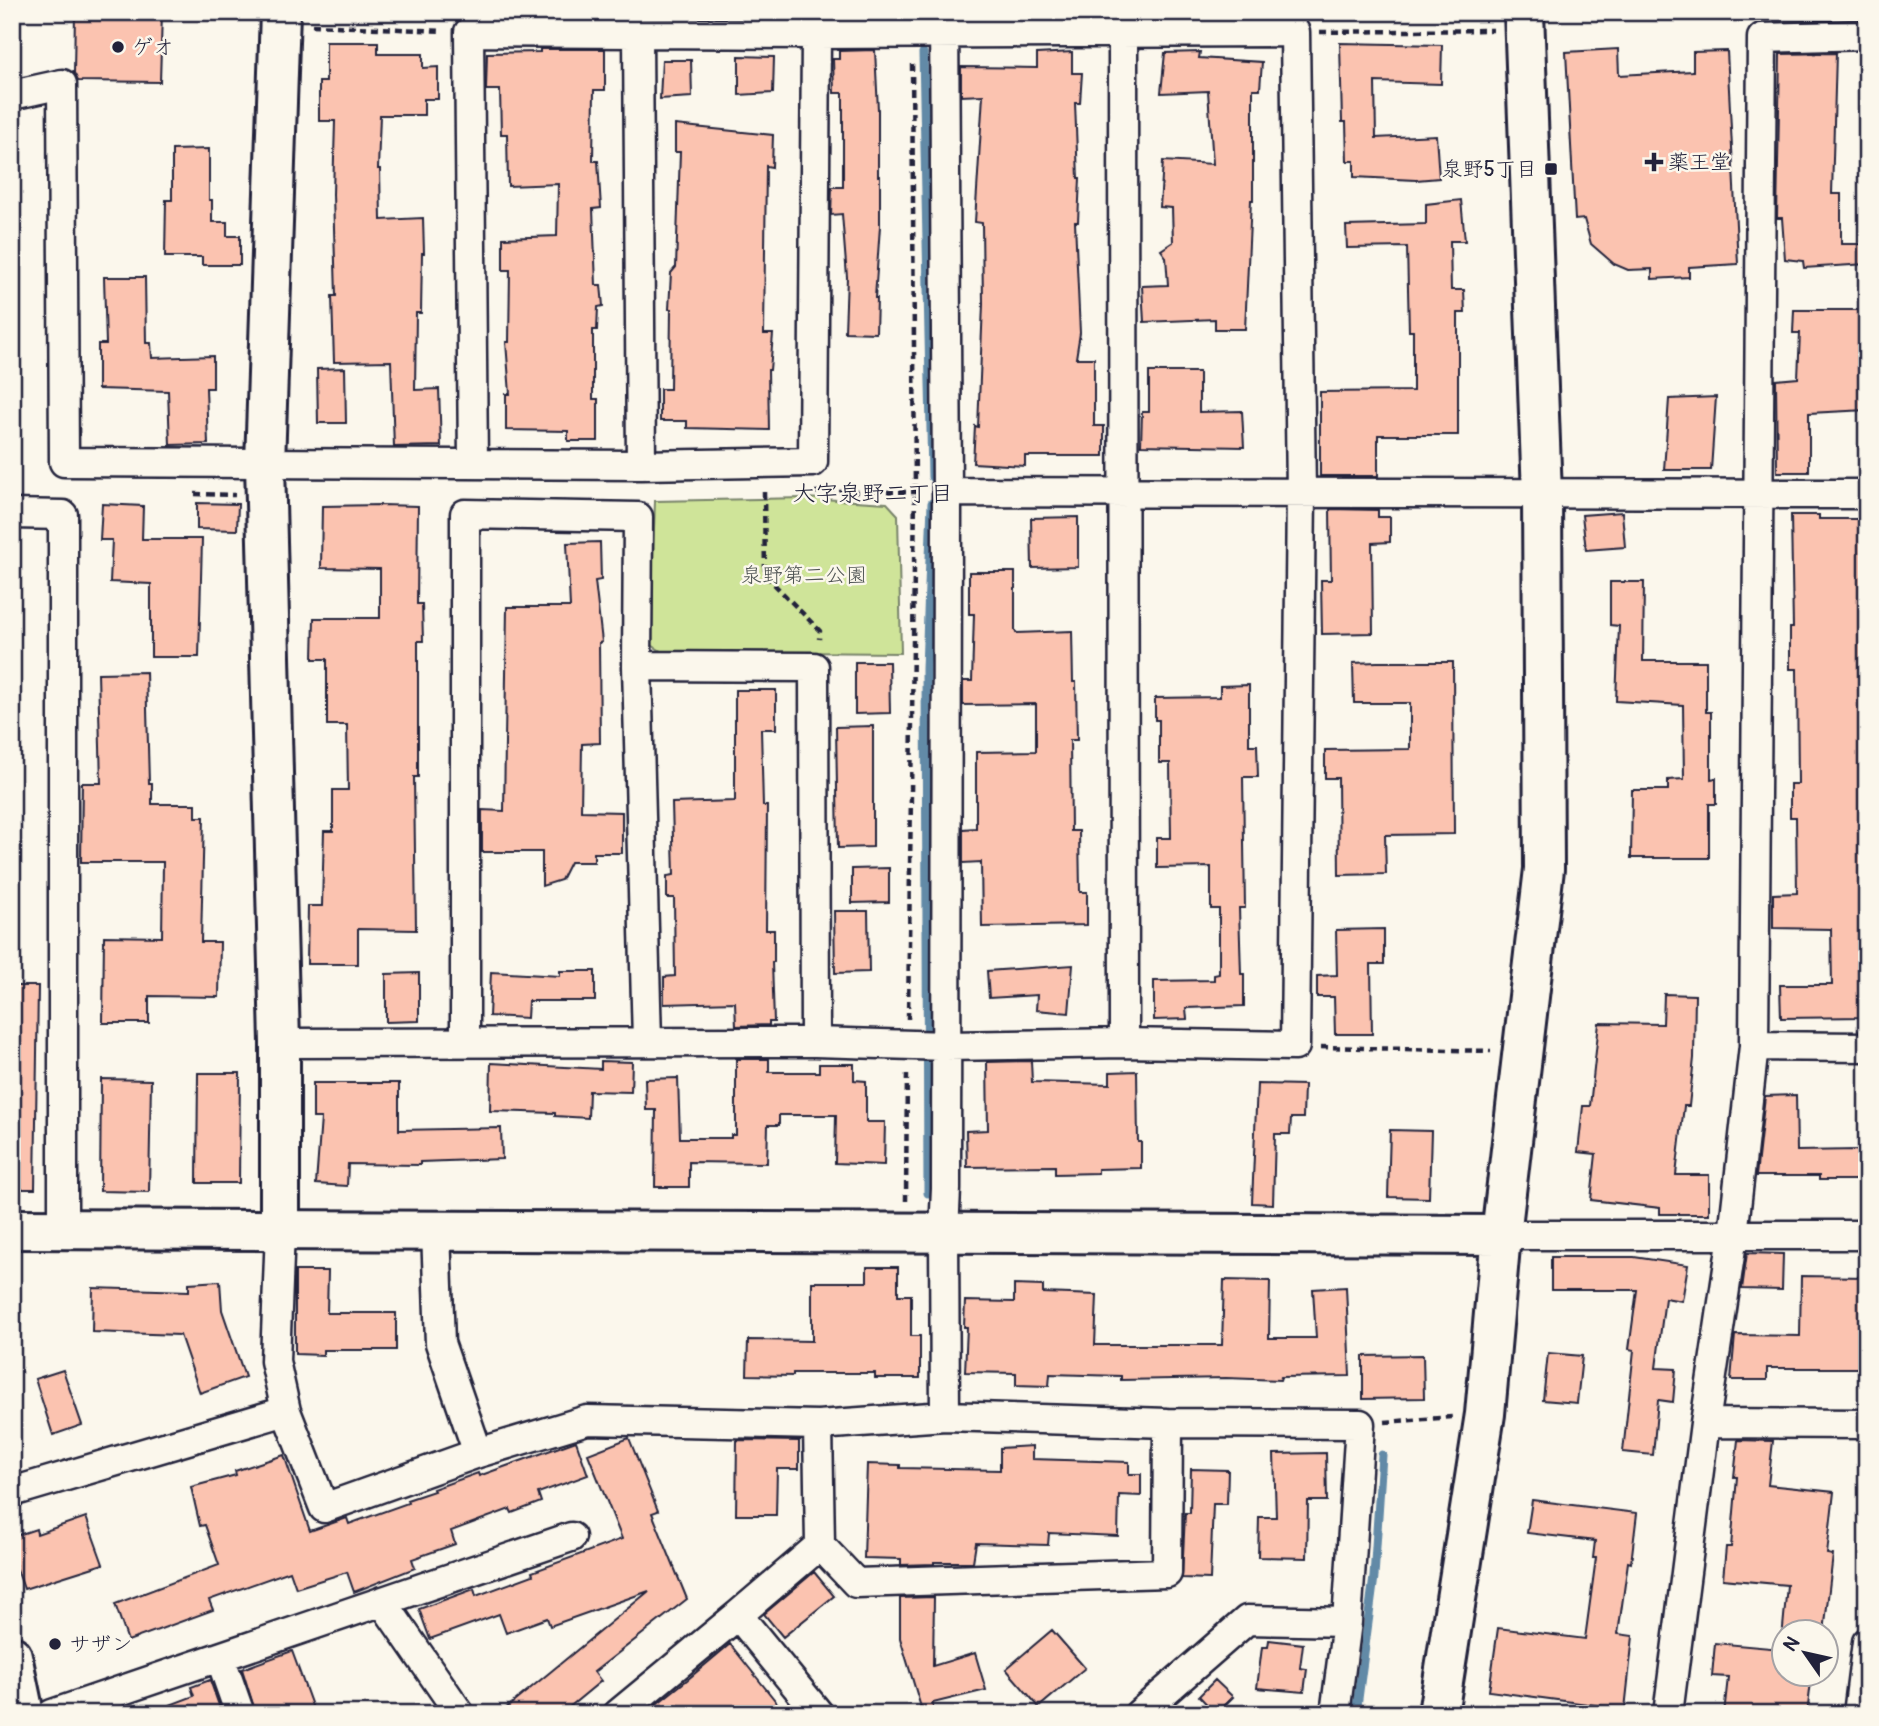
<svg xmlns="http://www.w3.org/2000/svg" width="1879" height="1726" font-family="Pangolin,'Klee One',sans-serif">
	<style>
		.green { fill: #cfe499; stroke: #78836a; stroke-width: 2 }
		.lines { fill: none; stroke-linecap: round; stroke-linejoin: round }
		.stream { stroke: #628aa7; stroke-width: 9 }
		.building { fill: #fbc3b0; stroke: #22223b; stroke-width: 2 }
		.street-casing { stroke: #22223b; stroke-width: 33 }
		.secondary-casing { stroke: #22223b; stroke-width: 44 }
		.path { stroke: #22223b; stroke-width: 4.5; stroke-dasharray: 7 5; stroke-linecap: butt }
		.street { stroke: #fbf7ec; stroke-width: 28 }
		.secondary { stroke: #fbf7ec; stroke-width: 38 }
		.poi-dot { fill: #22223b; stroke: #fbf7ec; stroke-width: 2.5 }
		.labels { text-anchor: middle; stroke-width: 5; stroke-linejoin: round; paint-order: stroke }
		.poi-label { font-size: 21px; fill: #22223b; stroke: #fbf7ec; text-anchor: start }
		.park-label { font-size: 21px; fill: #4d5252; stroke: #fbf7ec }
		.neighbourhood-label { font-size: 23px; fill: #22223b; stroke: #fbf7ec }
	</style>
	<rect width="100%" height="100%" fill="#fbf7ec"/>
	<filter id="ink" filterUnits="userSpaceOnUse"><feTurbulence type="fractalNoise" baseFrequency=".0143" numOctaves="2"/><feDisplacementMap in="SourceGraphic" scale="14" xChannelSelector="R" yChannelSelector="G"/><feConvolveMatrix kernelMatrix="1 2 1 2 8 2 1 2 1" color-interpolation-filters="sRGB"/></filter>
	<g filter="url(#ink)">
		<path class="green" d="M805,498L887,503L898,515L901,653L661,651L650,644L655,501Z"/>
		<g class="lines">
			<path class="stream" d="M923,53L932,477
				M928,1193L926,669L932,503
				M1356,1714L1374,1577L1382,1455"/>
		</g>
		<path class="building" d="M75,12H162L160,82L78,81L74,73Z
			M326,42H378V54H423V68L438,67V99H424V115H380L378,169H380L381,220L423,218L424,253H422L421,313H416L415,390L439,389L441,446L394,447L391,361L334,362L332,296H336L333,194L335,121H319V82H326Z
			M1340,43L1442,45L1441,84L1375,82L1376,138L1436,135L1439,178L1416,180L1354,177V161H1347L1346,122H1342Z
			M540,49H605V90H594L593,161H598L601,208L593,209L596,285H601L603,306L598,307L597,330H593V399H598V441H568V431L506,430V394H510L506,342H509L510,270H503V238L557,236L558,184L508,186L507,134H501L500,90H486L487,53L540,52Z
			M1618,49L1619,75L1693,71V52L1727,51L1738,264L1689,267V277L1652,279V269L1628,270L1614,264L1591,244L1584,219L1575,220L1566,52Z
			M875,50L878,110V176H880V226L875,298H877L876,333L845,332L847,277L842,214L831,215L832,187H843V93H834L833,59H839V51Z
			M1072,52V73H1082L1080,103H1075L1078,178H1080L1078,222H1075L1080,333L1076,358H1094V426H1104V456H1025V466L973,463L975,426L978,427L983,304L982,223L975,222L983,95L961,96V67L1037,68V54Z
			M1200,52L1199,58L1262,62L1260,89H1253V200H1251L1245,329H1215V319L1144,322L1142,286L1168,285L1166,257L1161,250L1173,242L1172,208L1160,207L1163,161L1213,164L1208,91L1161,93L1165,53Z
			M1836,53L1832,194H1841V244H1867V264L1804,268L1803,261L1785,259L1782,218H1777L1780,54Z
			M739,56L774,57L773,93L739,95Z
			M662,60H691L692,97L660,99Z
			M675,125L773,135L772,167L766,166L764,334H773L770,370H768L769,430L687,428V421H660V389H670L671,309H669L671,273L676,267L680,152H675Z
			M209,149V200H212V222H227V236H240V265H202V257H165L166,200H172V150Z
			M1461,200L1465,241H1450L1451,290H1464L1465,313H1458V435H1378V476H1320V392L1413,391V331H1409L1407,247L1347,248L1346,226L1426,224V204Z
			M104,277H145L146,343H151L152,358L213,356V388H206L208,444L170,445L168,391L98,389V344H106Z
			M1794,310H1867V410L1809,413V472H1777L1776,380L1798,378L1800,333H1793Z
			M345,368L346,423H318L317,369Z
			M1149,372H1199V412L1242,411L1244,447L1141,445L1142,412H1149Z
			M1716,397L1711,470H1664L1669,399Z
			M197,503L238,504L237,530L197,529Z
			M102,504L143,506L142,539H202L199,657H151V584L110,582L112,540H100Z
			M382,505L418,506L417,604H422L423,641H418V777H414L416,930L358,929V964H307L308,906H322L324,831H333V790H348L347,725H327V659H313L314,618H380V569L321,568L322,506Z
			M1330,509L1378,510V517H1390V542L1372,543L1373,633L1322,634L1321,580H1331Z
			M1622,512L1625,547L1586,550L1582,515Z
			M1791,515H1819V519H1867V873H1863V934H1865L1867,1017L1781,1018L1780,985H1832L1831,929L1773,928V894L1797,893L1796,817H1790V784H1798L1797,669H1790V628H1793Z
			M1078,517V567L1032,568L1031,518Z
			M600,542L601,580L595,581L602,642L599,643L600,743L582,744L581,811L622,812V853H594V862H570L561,880L542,886V852H482V810L504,811L507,607H570L567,543Z
			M969,572H1015V631L1017,633L1072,631L1073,682H1076L1077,740H1070L1071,831H1079L1080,892H1087V925L982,927L981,862L963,863V829L976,828V752L1036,751V704L963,705V681H972L974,614H969Z
			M1610,582H1644L1643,661H1706V712H1711V779L1716,778V804H1709V858H1631L1632,790H1668V780L1684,779L1683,705L1616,701L1619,626L1610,625Z
			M855,662H889L890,713L855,714Z
			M1377,662H1453L1454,834L1385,835L1386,874L1339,875L1338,778H1325V750L1410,749V703H1354L1353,663Z
			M146,672L149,783H152V804H196V817H204L201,942H220L219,997L149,996V1023H103L104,936L162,937L163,862H81L82,783H101L98,673Z
			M1249,685V745H1257L1258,777H1243L1245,908H1239L1241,974H1244V1006L1186,1008L1187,1019L1154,1020V981L1214,980V975L1219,974V909H1211V867L1157,868V838H1171L1170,763H1159V720H1155V698L1220,697V686Z
			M735,690H776V729H761L763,806H767L766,930H774V962H772L774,1022H769V1025L736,1026L735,1002L664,1004V977L675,976L674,898H667V876L674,875L672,803L735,801Z
			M873,726V847L838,848L836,727Z
			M889,868V902L852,903V869Z
			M834,911H868L869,972L835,973Z
			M1384,929V964H1371L1372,1034H1335L1334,997H1317V976L1337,975L1336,930Z
			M1073,965L1069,1013L1036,1010L1037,995L989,998L987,971Z
			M560,971H595V1001H528L527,1018L489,1016L491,972L560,976Z
			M419,973V1021L386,1022V974Z
			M12,986H38L35,1189H12Z
			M1664,994L1695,995L1694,1058L1689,1106H1684L1676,1175H1709V1214H1660V1208L1591,1200L1596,1154L1578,1152L1583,1106H1590L1599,1023L1663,1024Z
			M736,1059H769V1072H819V1064H854V1080L866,1081V1122H885L884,1165L835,1163L836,1115H779V1125H768L767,1163L689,1162V1187H655L656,1110H646L645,1079L678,1078L680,1138H731V1135H736Z
			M601,1061L632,1062L631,1092L589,1091L588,1118L555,1116V1113L490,1111L491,1063L601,1069Z
			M1031,1061L1032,1082L1110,1084V1072L1137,1071L1138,1142H1141V1168L1098,1169V1173L1055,1174V1166L967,1167L966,1131L988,1130L987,1062Z
			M198,1073H240L239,1183H197Z
			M101,1079L151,1080L149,1192L100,1191Z
			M313,1083H399V1130L501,1128L502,1159L420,1162V1165L348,1164L347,1186L316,1184L321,1118H313Z
			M1257,1084L1304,1085L1303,1118H1291L1290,1134H1275L1273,1204L1252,1203Z
			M1796,1095L1797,1151L1858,1150V1180H1819V1176H1756L1765,1096Z
			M1390,1130L1431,1131L1429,1198L1388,1197Z
			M1747,1253L1783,1254L1782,1290L1742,1289Z
			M1551,1257H1634L1688,1265L1682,1301L1665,1298L1656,1368L1676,1369L1673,1402L1658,1400L1653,1455L1623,1452L1634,1350L1629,1349L1637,1290H1551Z
			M867,1267H898V1295H911V1336H920V1378H875V1373H793V1376L747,1375L748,1340L812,1341V1282H867Z
			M295,1271H328L327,1313H396V1350H323V1355L295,1354Z
			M1801,1276L1867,1277V1368H1767V1380H1731L1735,1335L1800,1336Z
			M1224,1280L1270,1281L1269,1338H1316L1313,1289L1346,1287L1350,1376L1281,1377L1280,1380L1226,1378L1121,1380V1376L1050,1374L1049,1386L1016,1385V1373L965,1372L967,1327H964L965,1301L1014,1302V1285L1043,1286V1293L1097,1295L1095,1345H1222Z
			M220,1281L222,1310L245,1377L200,1393L180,1335L92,1332L93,1288L189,1291V1283Z
			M1548,1353L1582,1356L1577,1403L1543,1400Z
			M1423,1355L1424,1398L1363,1399V1356Z
			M63,1370L82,1425L53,1435L35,1379Z
			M629,1438L658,1511L652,1513L687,1599L594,1672L601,1681L561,1714H499L649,1591L550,1626L547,1618L506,1633L499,1614L430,1639L419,1609L474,1589L476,1596L533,1575L532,1572L622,1539L588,1454Z
			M737,1440L799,1441V1469H777L776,1515H736Z
			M1738,1440L1773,1441L1768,1485L1834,1492L1827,1554L1833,1555L1824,1632H1784V1674H1812L1807,1714H1724L1728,1677L1712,1676L1715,1643L1781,1649L1787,1585L1723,1579L1726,1547H1731L1737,1477H1734Z
			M576,1441L588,1475L538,1493L541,1502L512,1513L510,1509L451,1531L455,1544L412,1559L415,1568L354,1592L347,1572L296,1588L290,1571L209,1600L213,1610L128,1641L115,1604L219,1565L205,1525L200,1526L191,1487L236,1475L235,1471L284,1455L310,1531L347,1518L349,1524L408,1503L407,1500L434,1491L433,1489L478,1473L479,1476Z
			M1032,1446V1459L1129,1462V1474H1141V1496L1119,1495L1118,1536L1049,1533L1048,1545L976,1543L973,1562H934V1564L901,1565V1559L864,1558L867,1464L900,1465V1468L1000,1470V1448Z
			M1326,1453L1327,1501H1308L1307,1558L1258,1557L1259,1517H1276L1274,1454Z
			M1191,1469L1228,1470L1227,1504H1213L1210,1579L1182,1578L1185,1513H1190Z
			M1532,1500L1637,1513L1631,1563L1628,1562L1618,1634L1633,1636L1625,1709L1489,1691L1498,1628L1585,1639L1596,1558H1593L1595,1541L1527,1533Z
			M86,1517L103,1564L24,1589L12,1555V1537L36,1529L37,1534Z
			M814,1572L834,1596L783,1637L764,1614Z
			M934,1597L933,1666L975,1653L986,1690L933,1703V1714H923L900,1638V1598Z
			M1052,1630L1085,1668L1039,1707L1006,1669Z
			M1269,1640L1303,1644L1300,1668L1307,1669L1304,1692L1257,1688L1262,1647H1268Z
			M730,1644L786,1714H644L687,1680Z
			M292,1651L315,1714H256L242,1669Z
			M210,1680L222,1714H155L154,1711L194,1696L191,1687Z
			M1215,1680L1233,1697L1216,1714L1199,1696Z"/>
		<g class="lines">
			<g class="street-casing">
				<path id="street" d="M944,12L947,492L946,1189L944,1232L945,1416
					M638,33L641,465
					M1123,34L1124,1043
					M12,95L62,84L64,462L641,465L813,462L816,34
					M947,492L1867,494
					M12,514L63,515V1229
					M637,666L814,667L815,1042
					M465,1042V514L638,517L637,666L647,1041
					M280,1043L815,1042L946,1046L1124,1043L1295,1046L1301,493L1295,32L816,34L469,32L473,463
					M1754,1046L1867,1047
					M280,1230L275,1361L286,1411L324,1508L478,1453L587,1420L818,1425L945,1416L1168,1423L1360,1424L1347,1622L1335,1714
					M436,1230L440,1343L478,1453
					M1501,1235H1867
					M1705,1423L1867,1424
					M818,1425L820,1545L856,1583L1167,1573L1168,1423
					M12,1492L286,1411
					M382,1601L460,1714
					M738,1615L820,1545
					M220,1657L240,1714
					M52,1714L571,1537
					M618,1714L738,1615L819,1714
					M1139,1714L1247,1620L1347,1622
					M1668,1714L1705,1423L1733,1235L1754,1046L1762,38L1867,35
					M1858,1714L1867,1642"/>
			</g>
			<g class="secondary-casing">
				<path id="secondary" d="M280,12L265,464L280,1043V1230
					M12,1229L1501,1235
					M12,1656L24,1714
					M1438,1714L1485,1414L1501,1235L1544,869L1542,495L1524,12"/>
			</g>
			<path class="path" d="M312,25L443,31
				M1320,32L1493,30
				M764,492L765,575L820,631L819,639
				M815,492H918
				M195,494L235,495
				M908,1019L915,492L912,59
				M1321,1047L1491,1051
				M906,1201L907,1070
				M1385,1422L1453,1417"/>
			<use href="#street" class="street"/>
			<use href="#secondary" class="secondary"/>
		</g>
	</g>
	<g class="poi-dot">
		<circle cx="118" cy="47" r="7"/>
		<path d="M1650.5 151.5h7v7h7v7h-7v7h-7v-7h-7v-7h7z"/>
		<rect x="1544" y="162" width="14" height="14" rx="3.5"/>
		<circle cx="55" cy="1644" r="7"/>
	</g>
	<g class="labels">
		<g class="poi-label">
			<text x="132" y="54">ゲオ</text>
			<text x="1668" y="169">薬王堂</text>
			<text x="1537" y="176" text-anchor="end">泉野5丁目</text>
			<text x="69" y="1651">サザン</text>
		</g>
		<g class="park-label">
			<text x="804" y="582">泉野第二公園</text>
		</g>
		<g class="neighbourhood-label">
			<text x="873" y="501">大字泉野二丁目</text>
		</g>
	</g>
	<rect width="1879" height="1726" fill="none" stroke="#fbf7ec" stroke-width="42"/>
	<rect x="21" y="21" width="1837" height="1684" fill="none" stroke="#22223b" stroke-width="2.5" filter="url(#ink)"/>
	<g transform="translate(1805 1653) rotate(304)"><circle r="33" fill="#fbf7ec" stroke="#a4a2a5" stroke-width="2"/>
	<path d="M0-5L12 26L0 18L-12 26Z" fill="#22223b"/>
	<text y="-10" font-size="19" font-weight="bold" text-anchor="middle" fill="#22223b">N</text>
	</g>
</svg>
